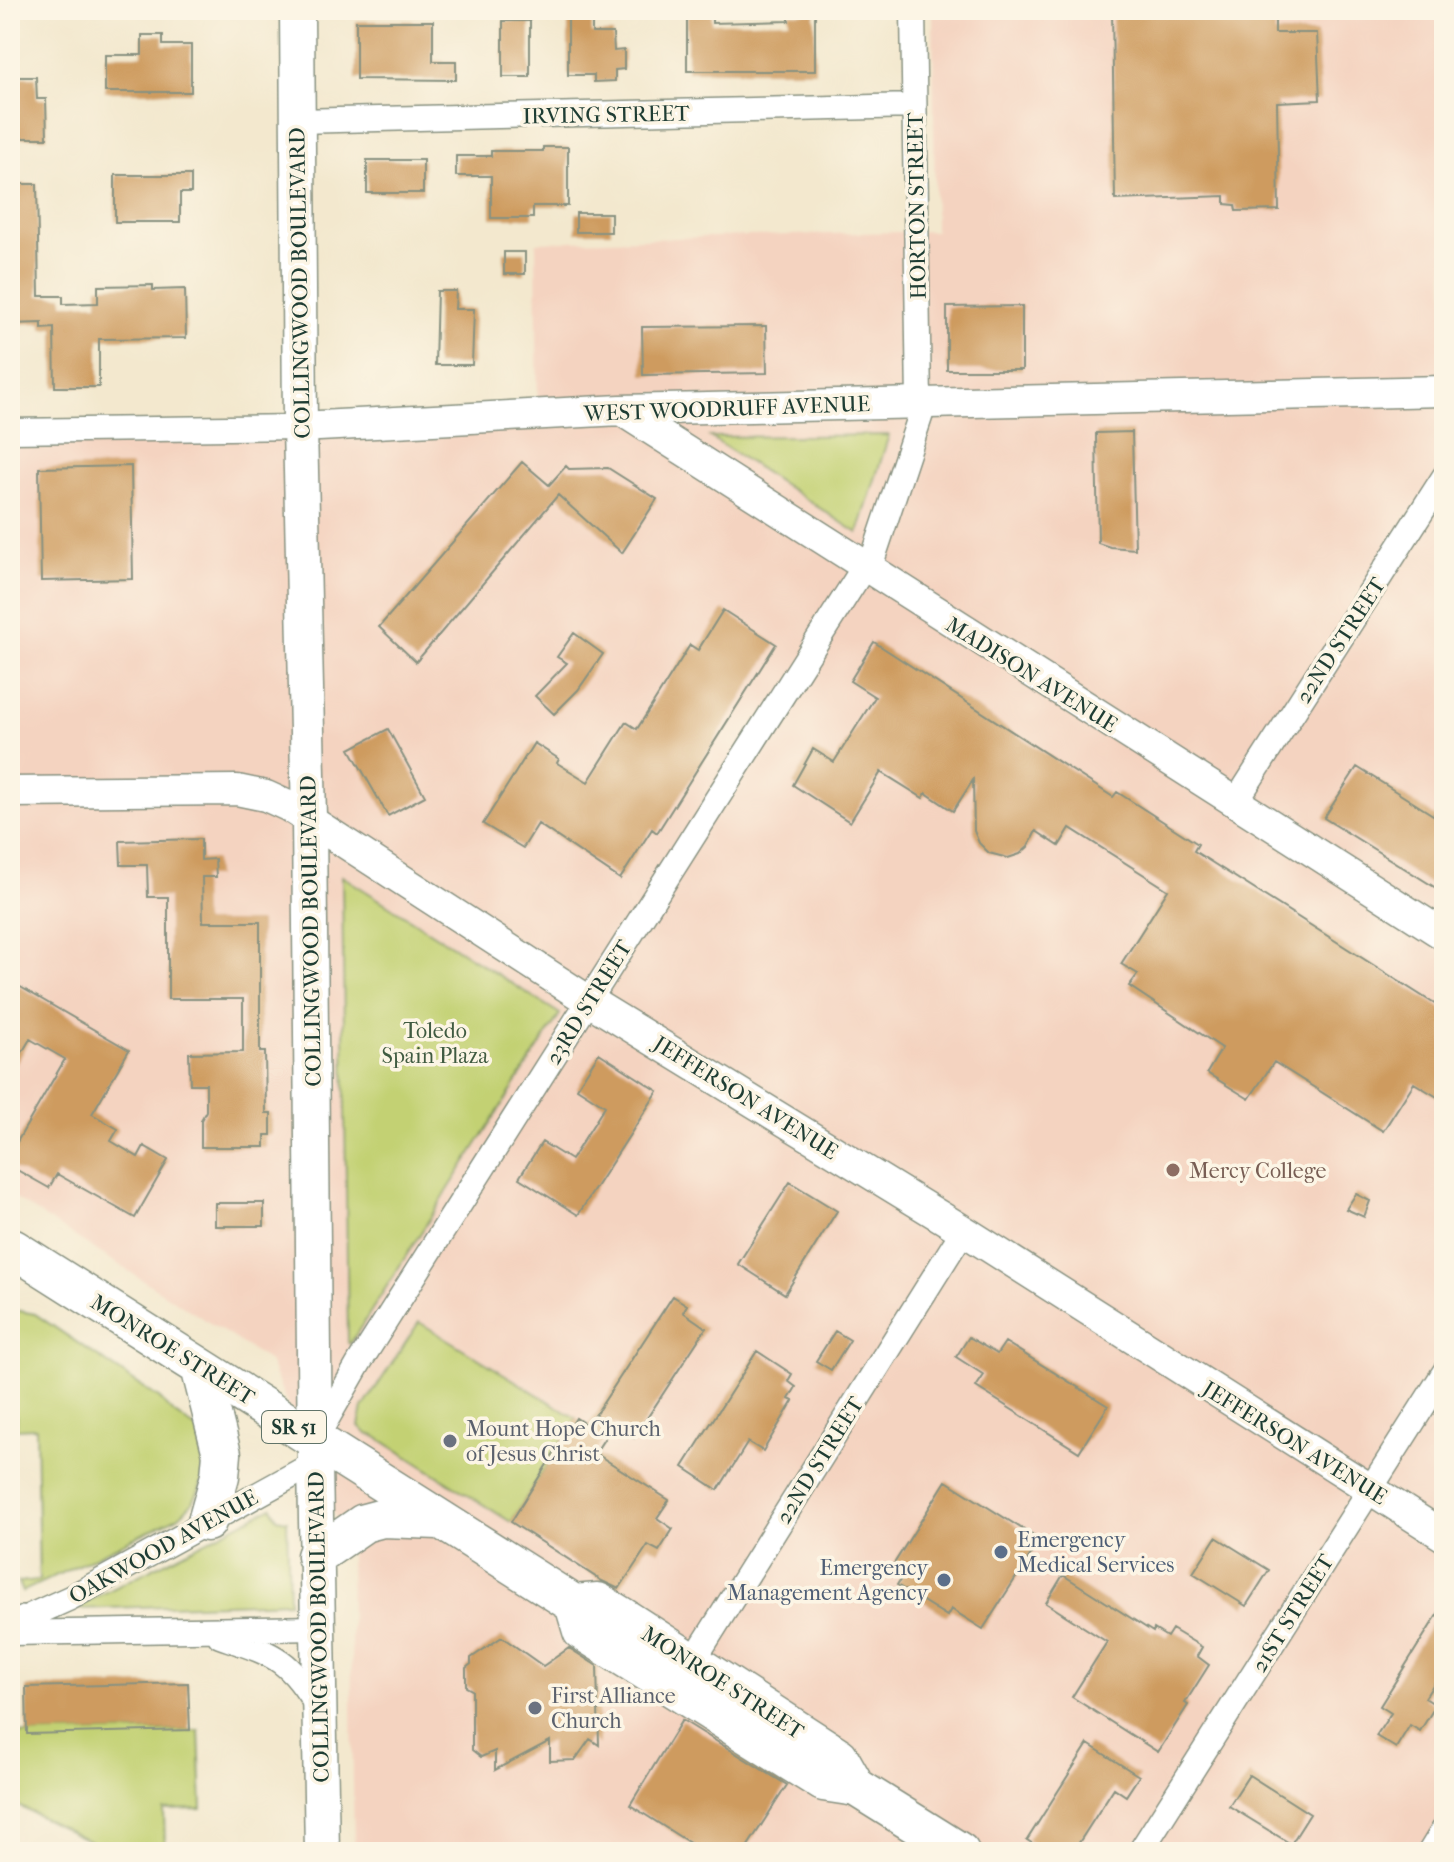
<svg xmlns="http://www.w3.org/2000/svg" width="1454" height="1862" font-family="'IM FELL French Canon',serif">
	<style>
		.built { fill: #f4d3c0 }
		.green { fill: #c3d173; stroke: #718754; stroke-width: 2 }
		.building { fill: #ce9b5e }
		.lines { fill: none; stroke-linecap: round; stroke-linejoin: round }
		.minor-casing { stroke: #899281; stroke-width: 27 }
		.tertiary-casing { stroke: #899281; stroke-width: 33 }
		.secondary-casing { stroke: #899281; stroke-width: 37 }
		.primary-casing { stroke: #899281; stroke-width: 41 }
		.minor { stroke: #fff; stroke-width: 24 }
		.tertiary { stroke: #fff; stroke-width: 30 }
		.secondary { stroke: #fff; stroke-width: 34 }
		.primary { stroke: #fff; stroke-width: 38 }
		.education-dot { fill: #8d6e63; stroke: #fcf5e5; stroke-width: 3 }
		.worship-dot { fill: #6b7280; stroke: #fcf5e5; stroke-width: 3 }
		.service-dot { fill: #5c6f8a; stroke: #fcf5e5; stroke-width: 3 }
		.labels { text-anchor: middle; stroke-width: 7; stroke-linejoin: round; paint-order: stroke }
		.shield { fill: #fcf5e5; stroke: #617469; stroke-width: 2 }
		.shield-label { font-size: 20px; font-weight: bold; fill: #1f3d34 }
		.street-label { font-size: 22px; fill: #1f3d34; stroke: #fcf5e5 }
		.park-label { font-size: 22px; fill: #405b41; stroke: #fcf5e5 }
		.education-label { font-size: 22px; fill: #785e54; stroke: #fcf5e5; text-anchor: start }
		.worship-label { font-size: 22px; fill: #5b616d; stroke: #fcf5e5; text-anchor: start }
		.service-label { font-size: 22px; fill: #4e5e75; stroke: #fcf5e5; text-anchor: start }
	</style>
	<rect width="100%" height="100%" fill="#fcf5e5"/>
	<filter id="ink" filterUnits="userSpaceOnUse"><feTurbulence type="fractalNoise" baseFrequency=".0125" numOctaves="2"/><feDisplacementMap in="SourceGraphic" scale="16" xChannelSelector="R" yChannelSelector="G"/><feConvolveMatrix kernelMatrix="1 2 1 2 8 2 1 2 1" color-interpolation-filters="sRGB"/></filter>
	<filter id="wash" filterUnits="userSpaceOnUse"><feTurbulence type="fractalNoise" baseFrequency=".006" numOctaves="4" result="noise"/><feDisplacementMap in="SourceGraphic" scale="32" xChannelSelector="R" yChannelSelector="G"/><feGaussianBlur stdDeviation="1.8" result="paint"/><feColorMatrix in="noise" values="0 0 0 0 0 0 0 0 0 0 0 0 0 0 0 0 0 1.4 0 .05"/><feComposite in="paint" operator="in"/></filter>
	<g filter="url(#wash)">
		<rect width="100%" height="100%" fill="#f3e8ce"/>
		<path class="built" d="M933,10H1444V1852H354L350,1552L269,1361L10,1195V443L538,429L536,242L935,231Z"/>
		<path class="green" d="M889,435L858,533L710,437Z
			M342,876L560,1014L350,1344L348,1343Z
			M10,1309L35,1314L160,1399L172,1412L198,1430C205,1468 210,1490 178,1517L22,1592L18,1582L39,1580L36,1428L16,1429L17,1416H10Z
			M419,1322L576,1418L511,1522L375,1436L367,1434L359,1426L363,1408Z
			M272,1507L277,1518L287,1520L289,1602L79,1609L77,1607Z
			M199,1730L202,1809L164,1810L165,1852H112L10,1802V1734Z"/>
		<g id="blocks">
			<path class="building" d="M687,10H712V23L789,21V13H815V71H687Z
				M1112,10H1275V33H1317L1320,100L1277,102L1279,210L1236,211L1235,205L1225,204V196L1115,200Z
				M568,19H592V33H613L614,51L624,50V69L615,70V81L594,82V75H568Z
				M356,21H433V61H456V80L356,79Z
				M503,21H530V77H503Z
				M142,35H163V45H191V92H105V55H142Z
				M10,77H36L37,99H46L47,138H10Z
				M543,147H568V206H533V218H491V176H456V156H491V151H543Z
				M367,160H423V193H367Z
				M115,175H191V193H180V222H115Z
				M10,184H37L39,296H63V304L98,303V286L153,285V290L185,289L186,338L99,339V387H55L54,328L42,329V323L10,324Z
				M576,213H611V232H576Z
				M504,252H525V274H504Z
				M437,291H456L455,309H474L472,365H435Z
				M1022,306V370H947V307Z
				M766,326L767,373L643,375L642,327Z
				M1132,432L1135,549L1110,547L1098,543L1096,433Z
				M522,462L549,485L566,466L569,469L608,468L657,499L622,553L558,495L416,662L379,627Z
				M131,466L133,579L41,581L39,468Z
				M723,610L776,644L657,833L652,829L620,879L538,824L523,848L483,824L534,743L559,759L557,763L588,782L626,722L637,729L690,645L698,650Z
				M574,633L603,654L578,690L554,714L535,696L567,663L557,657Z
				M874,642L1113,797L1117,792L1198,844L1194,851L1444,1010V1101L1414,1083L1383,1131L1274,1062L1249,1099L1207,1073L1222,1048L1129,986L1138,974L1121,964L1168,890L1070,828L1059,846L1036,831L1028,847L1020,854L1008,858L989,853L979,843L974,831L973,780L953,811L926,793L923,798L881,772L850,822L793,785L813,749L834,762L875,697L850,681Z
				M388,729L425,796L388,816L350,749Z
				M1357,767L1444,822V893L1324,818Z
				M201,839V860L215,859L216,877H202L203,922H260V1052H265L266,1113H271V1135H265V1147H201V1120L206,1111V1084H190L189,1053L243,1052V999H168V897H148L147,865H121L120,841Z
				M17,985L129,1050L92,1114L118,1129L111,1141L138,1157L144,1146L168,1160L135,1218L57,1174L49,1188L10,1166V1154L65,1059L30,1039L10,1073V998Z
				M599,1053L658,1091L578,1215L519,1178L542,1142L571,1160L605,1106L577,1088Z
				M790,1182L837,1211L785,1294L738,1264Z
				M1356,1194L1370,1201L1364,1217L1346,1209Z
				M215,1203H264V1226H215Z
				M673,1296L687,1305L683,1312L706,1328L634,1438L614,1424L595,1453L669,1500L657,1518L673,1529L659,1551L648,1545L619,1589L602,1581L511,1522L576,1418L588,1426Z
				M835,1331L850,1340L831,1370L816,1361Z
				M969,1337L997,1354L1005,1342L1108,1406L1079,1452L976,1387L984,1375L956,1357Z
				M757,1351L792,1374L788,1381L796,1387L789,1399L793,1401L763,1451L748,1442L718,1490L683,1467Z
				M946,1481L1040,1540L983,1629L951,1609L947,1616L897,1585L902,1577L890,1570Z
				M1216,1537L1269,1570L1246,1606L1193,1573Z
				M1063,1575L1153,1632L1154,1629L1167,1637L1172,1629L1202,1647L1197,1656L1209,1665L1185,1703L1188,1705L1158,1752L1072,1697L1107,1642L1046,1603Z
				M1444,1604V1667L1425,1698L1436,1705L1420,1731L1410,1725L1396,1748L1376,1736L1391,1713L1380,1706Z
				M502,1637L543,1666L569,1648L597,1666L599,1745L590,1739L575,1760L550,1761V1741L495,1770V1751L481,1757L472,1750V1690L466,1687V1668L471,1664V1658Z
				M188,1683L190,1730L27,1734L26,1687Z
				M682,1720L787,1785L744,1852H704L630,1805Z
				M1088,1744L1139,1776L1126,1796L1114,1788L1073,1852H1046L1027,1840Z
				M1249,1775L1310,1814L1291,1844L1229,1806Z"/>
		</g>
	</g>
	<g filter="url(#ink)">
		<use href="#blocks" fill-opacity="0" stroke="#899281" stroke-width="2"/>
		<g class="lines">
			<g class="minor-casing">
				<path id="minor" d="M913,10L919,403
					M298,121L914,106
					M10,431L300,427
					M869,570L925,402
					M1235,803L1444,477
					M316,1438L359,1363L864,567
					M10,1625L70,1598L315,1463
					M10,1633L318,1628
					M220,1636C272,1654 289,1657 318,1708
					M685,1674L963,1231
					M1140,1852L1444,1373
					M1430,1852L1444,1829"/>
			</g>
			<g class="tertiary-casing">
				<path id="tertiary" d="M621,410L1444,935
					M300,427L621,410L1444,391
					M10,792L237,790L266,796L288,806L589,1001L969,1234L1444,1536"/>
			</g>
			<g class="secondary-casing">
				<path id="secondary" d="M297,10L300,427L309,818L315,1463L322,1852"/>
			</g>
			<g class="primary-casing">
				<path id="primary" d="M14,1249L574,1604L598,1602L621,1616L839,1757L856,1787
					M200,1367L222,1454L220,1476L207,1522
					M316,1556L364,1523L383,1518L439,1520
					M574,1604L582,1631L823,1782L856,1787L960,1852"/>
			</g>
			<use href="#minor" class="minor"/>
			<use href="#tertiary" class="tertiary"/>
			<use href="#secondary" class="secondary"/>
			<use href="#primary" class="primary"/>
		</g>
	</g>
	<circle class="education-dot" cx="1173" cy="1170" r="8"/>
	<g class="worship-dot">
		<circle cx="450" cy="1441" r="8"/>
		<circle cx="535" cy="1708" r="8"/>
	</g>
	<g class="service-dot">
		<circle cx="1001" cy="1552" r="8"/>
		<circle cx="944" cy="1580" r="8"/>
	</g>
	<g class="labels">
		<rect class="shield" x="262" y="1411" width="64" height="32" rx="6"/>
		<g class="shield-label">
			<text x="294" y="1434">SR 51</text>
		</g>
		<g class="street-label">
			<text transform="translate(606 114) rotate(-1)" y="8">IRVING STREET</text>
			<text transform="translate(916 206) rotate(-91)" y="8">HORTON STREET</text>
			<text transform="translate(299 283) rotate(-91)" y="8">COLLINGWOOD BOULEVARD</text>
			<text transform="translate(727 408) rotate(-2)" y="8">WEST WOODRUFF AVENUE</text>
			<text transform="translate(1340 640) rotate(-57)" y="8">22ND STREET</text>
			<text transform="translate(1032 674) rotate(32)" y="8">MADISON AVENUE</text>
			<text transform="translate(310 931) rotate(-91)" y="8">COLLINGWOOD BOULEVARD</text>
			<text transform="translate(588 1002) rotate(-58)" y="8">23RD STREET</text>
			<text transform="translate(746 1097) rotate(32)" y="8">JEFFERSON AVENUE</text>
			<text transform="translate(173 1349) rotate(32)" y="8">MONROE STREET</text>
			<text transform="translate(1295 1442) rotate(32)" y="8">JEFFERSON AVENUE</text>
			<text transform="translate(819 1460) rotate(-58)" y="8">22ND STREET</text>
			<text transform="translate(163 1546) rotate(-29)" y="8">OAKWOOD AVENUE</text>
			<text transform="translate(1292 1613) rotate(-58)" y="8">21ST STREET</text>
			<text transform="translate(318 1627) rotate(-91)" y="8">COLLINGWOOD BOULEVARD</text>
			<text transform="translate(723 1682) rotate(33)" y="8">MONROE STREET</text>
		</g>
		<g class="park-label">
			<text x="435" y="1038">Toledo<tspan x="435" dy="25">Spain Plaza</tspan></text>
		</g>
		<g class="education-label">
			<text x="1189" y="1178">Mercy College</text>
		</g>
		<g class="worship-label">
			<text x="466" y="1436">Mount Hope Church<tspan x="466" dy="25">of Jesus Christ</tspan></text>
			<text x="551" y="1703">First Alliance<tspan x="551" dy="25">Church</tspan></text>
		</g>
		<g class="service-label">
			<text x="1017" y="1547">Emergency<tspan x="1017" dy="25">Medical Services</tspan></text>
			<text x="928" y="1575" text-anchor="end">Emergency<tspan x="928" dy="25">Management Agency</tspan></text>
		</g>
	</g>
	<rect width="1454" height="1862" fill="none" stroke="#fcf5e5" stroke-width="40"/>
</svg>
